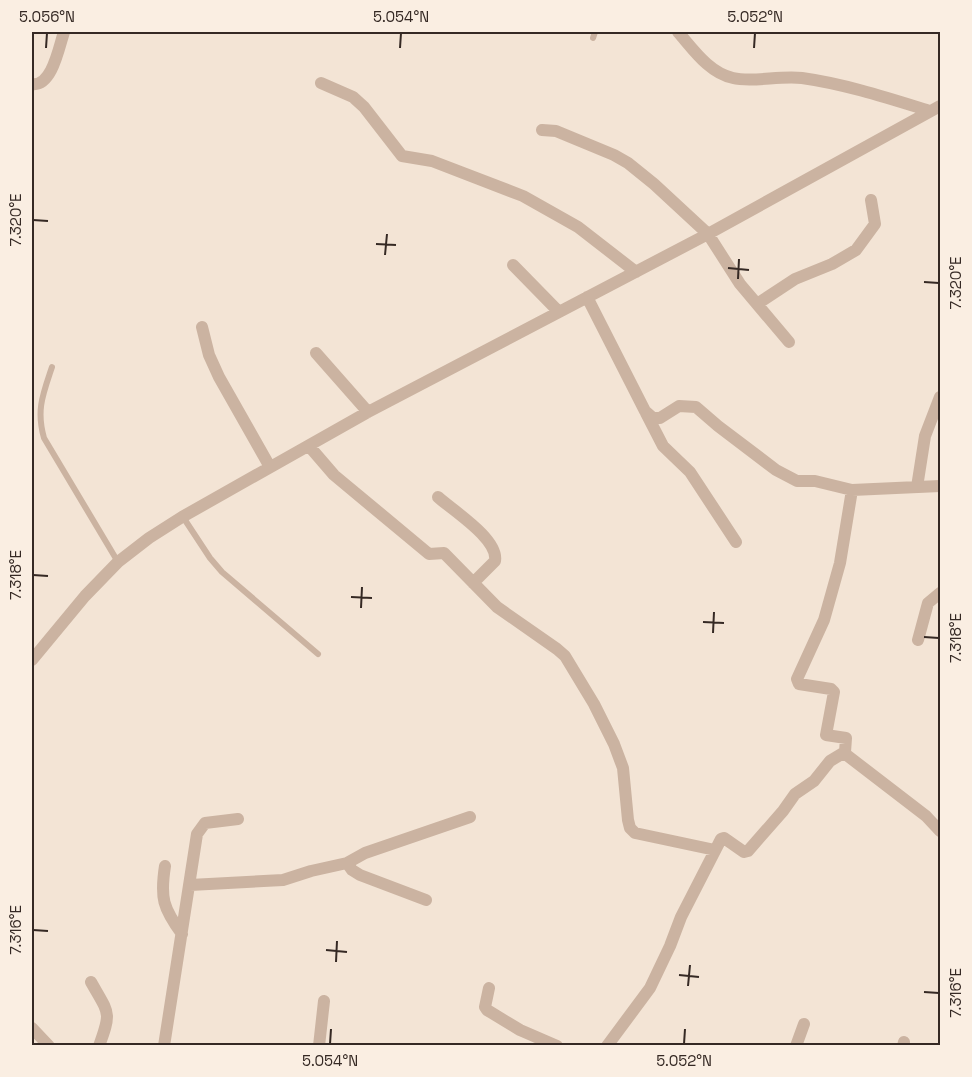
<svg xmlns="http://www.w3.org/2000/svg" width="972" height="1077" font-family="'Space Grotesk',sans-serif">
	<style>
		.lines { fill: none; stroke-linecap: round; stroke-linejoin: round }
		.lane { stroke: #cbb3a1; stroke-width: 6 }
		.street { stroke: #cbb3a1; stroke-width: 12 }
		.ticks { fill: none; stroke: #352924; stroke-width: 2 }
		.neatline { fill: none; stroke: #352924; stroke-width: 2 }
		.ticks-label { font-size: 15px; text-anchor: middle; fill: #352924 }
	</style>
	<rect width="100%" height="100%" fill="#f3e4d5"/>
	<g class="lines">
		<path class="lane" d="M593,38L595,32
			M52,367C43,394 36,410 44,438L118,562
			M183,517L210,558L222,572L318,654"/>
		<path class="street" d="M678,32C693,49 709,73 733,78C753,83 780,75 802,78C845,84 888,98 930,111
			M321,83L353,97L364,107L402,156L432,161L523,196L578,227L636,272
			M32,84C52,87 59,47 64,32
			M542,130L556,131L614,155L628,163L654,184L708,234L740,284L789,342
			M513,265L559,312
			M587,297L645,411L653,418H660L679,406L696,407L718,426L776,470L797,481H815L852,490L940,486
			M757,304L795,279L832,264L856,250L875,224L871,200
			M202,327L209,355L219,377L270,467
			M316,353L368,412
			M646,413L663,446L690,472L736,542
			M309,446L334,475L429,554L444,553L497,607L557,649L565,656L594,704L614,744L623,768L628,820L630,828L635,833L715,850
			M917,487L925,436L940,397
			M438,497C452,510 499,539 495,561L473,583
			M918,640L928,603L940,593
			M32,660L85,596L118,562L149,538L182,517L368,412L708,234L940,106
			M844,753L926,816L940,831
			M347,863L352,870L360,875L426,900
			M165,866C160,898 163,908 182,934
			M190,885L283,880L311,871L347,863L365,853L470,817
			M91,982C109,1014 112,1011 99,1046
			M489,988L485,1007L487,1010L520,1030L557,1046
			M32,1028L49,1046
			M164,1046L197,834L205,823L238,819
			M319,1046L324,1001
			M607,1046L650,988L670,946L681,917L721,839L724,838L744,852L748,851L783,811L795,794L814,781L830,761L845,752L846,738L826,735L834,692L831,689L799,684L797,679L824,620L840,563L852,490
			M796,1046L804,1024
			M903,1046L904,1042"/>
	</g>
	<path class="ticks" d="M46,48L47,33M400,48L401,33M754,48L755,33M33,220L48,221M376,244L396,245M385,255L387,234M728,268L749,270M738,279L739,259M924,282L939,283M33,575L48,576M351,597L372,598M361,608L362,587M703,622L724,623M713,633L714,612M924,637L939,638M33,930L48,931M326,950L347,952M336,962L337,941M679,975L699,977M688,986L690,965M924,992L939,993M330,1044L331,1029M684,1044L685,1029"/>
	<rect width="972" height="1077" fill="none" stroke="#faeee2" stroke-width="66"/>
	<rect x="33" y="33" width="906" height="1011" class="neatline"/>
	<g class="ticks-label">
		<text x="47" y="22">5.056°N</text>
		<text x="401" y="22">5.054°N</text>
		<text x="755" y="22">5.052°N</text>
		<text transform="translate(16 220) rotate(-90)" y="5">7.320°E</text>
		<text transform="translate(956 283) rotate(-90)" y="5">7.320°E</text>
		<text transform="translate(16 575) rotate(-90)" y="5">7.318°E</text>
		<text transform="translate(956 638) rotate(-90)" y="5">7.318°E</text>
		<text transform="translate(16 930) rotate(-90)" y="5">7.316°E</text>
		<text transform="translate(956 993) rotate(-90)" y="5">7.316°E</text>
		<text x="330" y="1066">5.054°N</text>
		<text x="684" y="1066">5.052°N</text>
	</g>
</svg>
